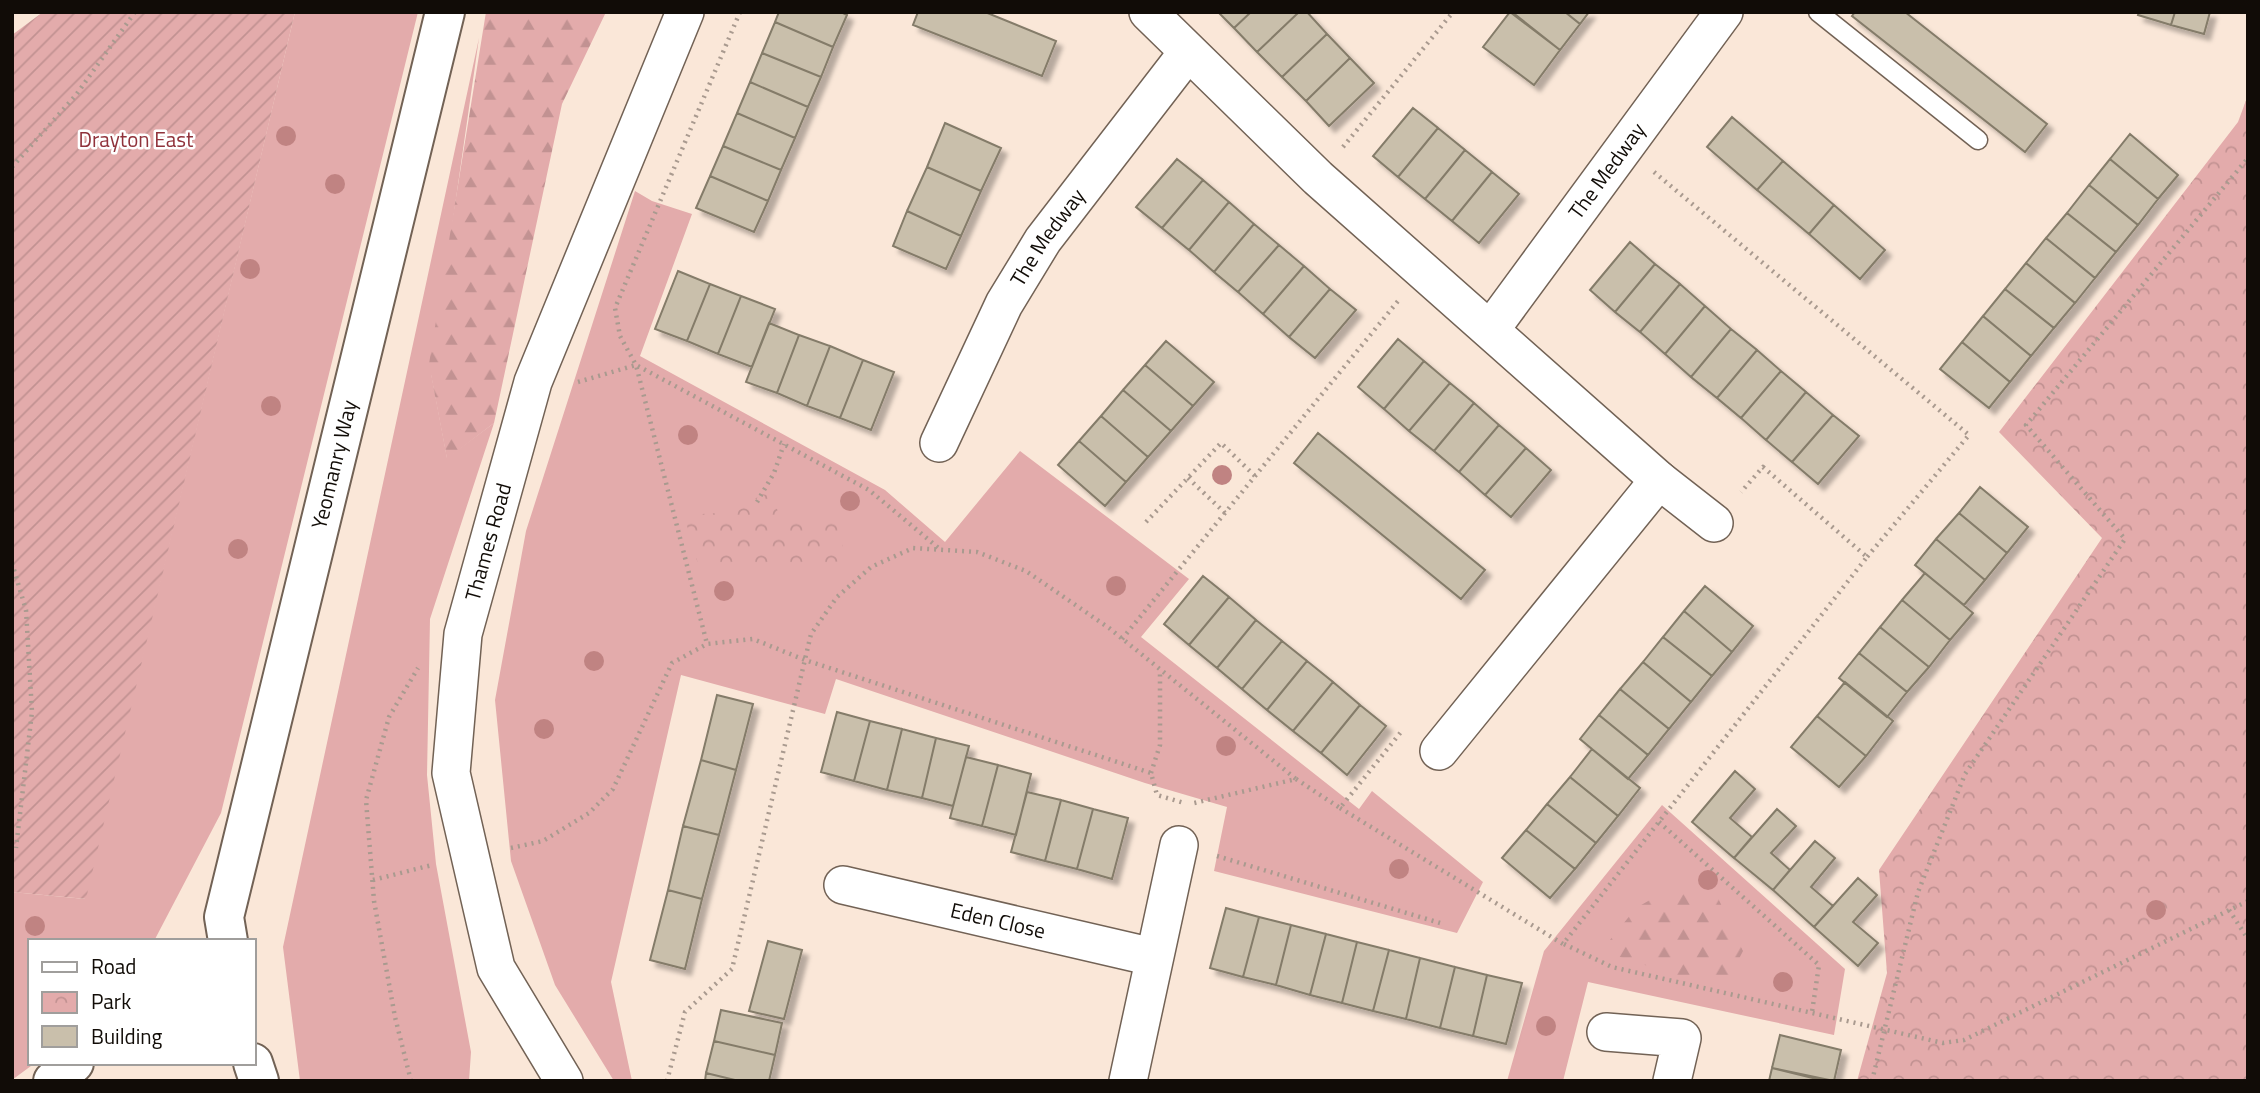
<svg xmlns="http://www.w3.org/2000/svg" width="2260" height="1093" font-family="'Titillium Web',sans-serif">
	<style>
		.grass { fill: #e3abab }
		.forest { fill: url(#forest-firs) }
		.park { fill: url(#park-crowns) }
		.garden { fill: url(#garden-furrows) }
		.building { fill: #c9bfab; stroke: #847b69; stroke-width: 2; filter: url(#shadow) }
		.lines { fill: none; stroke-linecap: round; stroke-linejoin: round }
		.service-casing { stroke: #726255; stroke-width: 21 }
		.minor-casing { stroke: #726255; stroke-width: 40 }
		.tertiary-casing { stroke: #726255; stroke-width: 42 }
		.path { stroke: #a99a8f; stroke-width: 4.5; stroke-dasharray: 2 5; stroke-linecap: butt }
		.service { stroke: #fff; stroke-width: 18 }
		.minor { stroke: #fff; stroke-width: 37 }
		.tertiary { stroke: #fff; stroke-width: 38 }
		.tree { fill: #c08382 }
		.labels { text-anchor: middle; stroke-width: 5; stroke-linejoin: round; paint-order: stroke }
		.park-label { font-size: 21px; fill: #90323b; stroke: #fff }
		.street-label { font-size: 21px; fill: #110c07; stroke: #fff }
	</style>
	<defs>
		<pattern id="forest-firs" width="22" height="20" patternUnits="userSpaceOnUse" patternTransform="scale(1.75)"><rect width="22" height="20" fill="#e3abab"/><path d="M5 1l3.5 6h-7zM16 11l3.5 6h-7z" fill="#c29292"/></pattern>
		<pattern id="park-crowns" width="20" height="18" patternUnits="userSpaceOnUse" patternTransform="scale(1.75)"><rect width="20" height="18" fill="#e3abab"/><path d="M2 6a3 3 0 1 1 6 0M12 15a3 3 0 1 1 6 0" fill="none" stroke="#c29292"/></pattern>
		<pattern id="garden-furrows" width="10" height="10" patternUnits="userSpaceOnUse" patternTransform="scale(1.75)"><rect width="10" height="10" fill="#e3abab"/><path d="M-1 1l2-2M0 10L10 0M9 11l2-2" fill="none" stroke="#c29292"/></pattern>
		<filter id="shadow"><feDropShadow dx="6" dy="6" stdDeviation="2" flood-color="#0004"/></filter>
	</defs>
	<rect width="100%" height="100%" fill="#fae7d8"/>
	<path class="grass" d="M295,12H418L221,813L154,941H30V1063H35L12,1080V892L85,899Z
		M479,38L431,373L447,458L494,423L430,619L427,775L436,864L471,1052L469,1081H300L283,947Z
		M635,191L652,201L692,214L640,356L885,490L945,542L1020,451L1189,579L1141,637L1359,809L1372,791L1483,882L1457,933L1214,871L1227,807L1145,783L836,679L825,714L681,675L611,982L632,1081H614L555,985L511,861L495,700L526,531Z
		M1662,805L1845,969L1834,1035L1588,982L1563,1081H1507L1544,951Z"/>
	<path class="forest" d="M486,12H606L562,104L494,423L447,459L429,364Z
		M1676,885L1718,898L1743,951L1729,978L1676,975L1601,951L1636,908Z"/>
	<path class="park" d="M2248,95V1081H1857L1887,973L1879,870L2102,538L1999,432L2238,122Z
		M762,494L771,496L782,520L843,521V561L760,571L698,564L684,515L736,512Z"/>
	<path class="garden" d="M43,12H295L86,899L12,892V35Z"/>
	<path class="building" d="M779,12H841L847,15L833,47L775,22Z
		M918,12H985L1056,41L1042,76L913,25Z
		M1218,12H1251L1234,28Z
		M1251,12H1299L1257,52L1234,28Z
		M1299,12H1307L1327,34L1282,77L1257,52Z
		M1510,12L1560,50L1534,85L1483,47Z
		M1512,12H1565L1580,24L1560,50Z
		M1565,12H1589L1580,24Z
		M1855,12H1905L2047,124L2025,152L1852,16Z
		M2139,12H2175L2171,25L2138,15Z
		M2175,12H2210L2204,34L2171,25Z
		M775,22L833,47L821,77L762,53Z
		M1327,34L1350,58L1306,101L1282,77Z
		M762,53L821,77L808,107L750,82Z
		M1350,58L1374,83L1329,126L1306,101Z
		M750,82L808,107L795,138L737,113Z
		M1413,108L1438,128L1398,177L1373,156Z
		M737,113L795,138L781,170L723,146Z
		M1732,117L1783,161L1757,190L1707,147Z
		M945,123L1001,148L981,191L927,167Z
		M1438,128L1465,150L1425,199L1398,177Z
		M2130,134L2178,175L2158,199L2110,159Z
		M723,146L781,170L768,201L710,176Z
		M1465,150L1492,172L1452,221L1425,199Z
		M1177,159L1203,180L1162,228L1136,207Z
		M2110,159L2158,199L2138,225L2089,185Z
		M1783,161L1834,205L1809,234L1757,190Z
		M927,167L981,191L961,236L907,211Z
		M1492,172L1519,194L1479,243L1452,221Z
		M710,176L768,201L754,232L696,208Z
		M1203,180L1229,202L1189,250L1162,228Z
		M2089,185L2138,225L2116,252L2067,213Z
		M1229,202L1254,224L1214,272L1189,250Z
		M1834,205L1885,250L1860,279L1809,234Z
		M907,211L961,236L946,269L893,246Z
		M2067,213L2116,252L2095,278L2046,238Z
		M1254,224L1279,245L1238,292L1214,272Z
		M2046,238L2095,278L2075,303L2026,263Z
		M1630,242L1655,264L1615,312L1590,290Z
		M1279,245L1304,266L1263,314L1238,292Z
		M2026,263L2075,303L2054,328L2005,289Z
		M1655,264L1680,284L1640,332L1615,312Z
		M1304,266L1330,289L1289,337L1263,314Z
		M678,271L710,284L687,341L655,329Z
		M710,284L741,296L718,354L687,341Z
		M1680,284L1705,306L1665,354L1640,332Z
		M1330,289L1356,310L1315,358L1289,337Z
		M2005,289L2054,328L2031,356L1983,316Z
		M741,296L775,309L752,367L718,354Z
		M1705,306L1731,329L1691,377L1665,354Z
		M1983,316L2031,356L2010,382L1962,342Z
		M769,323L799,335L777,393L746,382Z
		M1731,329L1757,350L1717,398L1691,377Z
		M799,335L830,346L807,406L777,393Z
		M1398,339L1424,361L1384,409L1358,387Z
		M1166,341L1214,382L1193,406L1145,365Z
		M1962,342L2010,382L1989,408L1940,369Z
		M830,346L863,360L840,418L807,406Z
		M1757,350L1781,371L1741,418L1717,398Z
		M863,360L894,372L871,430L840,418Z
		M1424,361L1450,383L1409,431L1384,409Z
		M1145,365L1193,406L1171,431L1123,390Z
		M1781,371L1806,392L1766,440L1741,418Z
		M1450,383L1474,403L1434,451L1409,431Z
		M1123,390L1171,431L1148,457L1101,416Z
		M1806,392L1833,415L1792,462L1766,440Z
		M1474,403L1499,425L1459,472L1434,451Z
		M1833,415L1859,436L1818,484L1792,462Z
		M1101,416L1148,457L1126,482L1079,441Z
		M1499,425L1526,448L1485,495L1459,472Z
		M1318,433L1485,570L1461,599L1294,463Z
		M1079,441L1126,482L1105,506L1058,465Z
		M1526,448L1551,470L1511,517L1485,495Z
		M1980,487L2028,527L2007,553L1959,513Z
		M1959,513L2007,553L1985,580L1936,539Z
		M1936,539L1985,580L1964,605L1915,565Z
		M1925,573L1973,613L1950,640L1902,600Z
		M1203,576L1229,597L1189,645L1164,624Z
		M1705,586L1753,626L1732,652L1684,611Z
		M1229,597L1256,620L1217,668L1189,645Z
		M1902,600L1950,640L1929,667L1880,627Z
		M1684,611L1732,652L1712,676L1663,637Z
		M1256,620L1282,641L1242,689L1217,668Z
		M1880,627L1929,667L1907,692L1859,653Z
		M1663,637L1712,676L1691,702L1643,662Z
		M1282,641L1307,661L1267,710L1242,689Z
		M1859,653L1907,692L1887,717L1839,678Z
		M1307,661L1333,682L1293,731L1267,710Z
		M1643,662L1691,702L1669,729L1620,689Z
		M1333,682L1360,705L1321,753L1293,731Z
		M1845,682L1893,721L1866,756L1817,716Z
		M1620,689L1669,729L1648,755L1599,715Z
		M717,695L753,704L736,770L701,760Z
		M1360,705L1386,726L1347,775L1321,753Z
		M837,712L870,721L854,781L821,772Z
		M1599,715L1648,755L1628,779L1580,739Z
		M1817,716L1866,756L1839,787L1791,747Z
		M870,721L902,729L887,790L854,781Z
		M902,729L936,738L922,798L887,790Z
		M936,738L969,746L953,806L922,798Z
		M1592,749L1640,788L1618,816L1570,777Z
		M966,757L998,765L982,826L950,818Z
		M701,760L736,770L719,835L683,826Z
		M998,765L1031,774L1016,835L982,826Z
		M1735,771L1755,789L1730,818L1752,837L1734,858L1692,822Z
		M1570,777L1618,816L1596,843L1547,804Z
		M1027,792L1061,800L1045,861L1011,852Z
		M1061,800L1093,809L1077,869L1045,861Z
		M1547,804L1596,843L1575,869L1526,830Z
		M1093,809L1128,818L1112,879L1077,869Z
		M1777,809L1796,826L1771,853L1790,870L1773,890L1734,858Z
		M683,826L719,835L702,899L668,890Z
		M1526,830L1575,869L1550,898L1502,858Z
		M1815,841L1835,858L1811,887L1833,906L1814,927L1773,890Z
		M1858,878L1877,895L1853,922L1878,943L1858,966L1814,927Z
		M668,890L702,899L685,969L650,960Z
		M1226,908L1259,917L1243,977L1210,968Z
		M1259,917L1291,925L1276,985L1243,977Z
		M1291,925L1326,934L1310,995L1276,985Z
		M1326,934L1357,942L1342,1003L1310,995Z
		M768,941L802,950L784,1019L749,1011Z
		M1357,942L1389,950L1373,1011L1342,1003Z
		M1389,950L1420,958L1406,1019L1373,1011Z
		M1420,958L1455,967L1440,1028L1406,1019Z
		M1455,967L1487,975L1473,1036L1440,1028Z
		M1487,975L1522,983L1506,1044L1473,1036Z
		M721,1010L782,1023L775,1055L714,1041Z
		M1780,1035L1841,1050L1834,1081L1772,1068Z
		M714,1041L775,1055L769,1081H739L706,1073Z
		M1772,1068L1825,1081H1769Z
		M706,1073L739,1081H705Z"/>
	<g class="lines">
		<g class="service-casing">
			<path id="service" d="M1818,12L1978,140"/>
		</g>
		<g class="minor-casing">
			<g id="minor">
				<path d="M1148,12L1318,178L1659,480L1714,523"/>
				<path id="s1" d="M1491,329L1724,12"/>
				<path id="s2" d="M939,443L1004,304L1043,240L1188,52"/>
				<path d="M1439,751L1659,480"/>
				<path id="s3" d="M843,885L1153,957"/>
				<path d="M1606,1032L1682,1038L1672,1081"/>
				<path id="s4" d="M564,1081L496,968L451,773L463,634L533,382L685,12"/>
				<path d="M1128,1081L1179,845"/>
			</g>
		</g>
		<g class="tertiary-casing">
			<g id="tertiary">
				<path id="s5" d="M228,941L224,917L445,12"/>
				<path d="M253,1063L259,1081"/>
				<path d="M53,1081L74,1063"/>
			</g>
		</g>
		<path class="path" d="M740,12L615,308L620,336L636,365L869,490L941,550
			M1343,147L1453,12
			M12,167L76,95L135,12
			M1654,172L1969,435L1867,557
			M578,382L636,365L707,644
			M1188,478L1225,513
			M757,502L774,473L784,444
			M1146,522L1221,443L1255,476
			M12,563L26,610L32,712L16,848
			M1122,639L1398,301
			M1151,773L1160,745V670
			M1296,779L1340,808L1401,732
			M1340,808L1563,944L1867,557L1763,467L1741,492
			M1659,822L1819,965L1812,1012
			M511,848L543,841L589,813L613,789L672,663L707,644L753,639L805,660L1151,773L1157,795L1184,803
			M1217,856L1440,923
			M373,880L432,865
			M2229,910L2248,939
			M1564,944L1612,967L1943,1043L1964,1040L2248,901
			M411,1081L395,1017L374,901L366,800L389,717L418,668
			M667,1081L685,1012L732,969L811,634L837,597L871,567L913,548L977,552L1026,571L1109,628L1296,779L1190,804
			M1872,1081L1918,892L1965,774L2125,539L2026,425L2248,158"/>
		<use href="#service" class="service"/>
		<use href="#minor" class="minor"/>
		<use href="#tertiary" class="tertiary"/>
	</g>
	<g class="tree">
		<circle cx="286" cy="136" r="10"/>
		<circle cx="335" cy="184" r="10"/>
		<circle cx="250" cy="269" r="10"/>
		<circle cx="271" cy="406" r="10"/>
		<circle cx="688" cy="435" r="10"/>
		<circle cx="1222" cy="475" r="10"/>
		<circle cx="850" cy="501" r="10"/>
		<circle cx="238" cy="549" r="10"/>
		<circle cx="1116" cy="586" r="10"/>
		<circle cx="724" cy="591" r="10"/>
		<circle cx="594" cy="661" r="10"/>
		<circle cx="544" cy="729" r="10"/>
		<circle cx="1226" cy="746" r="10"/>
		<circle cx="1399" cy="869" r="10"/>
		<circle cx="1708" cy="880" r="10"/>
		<circle cx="2156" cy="910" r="10"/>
		<circle cx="35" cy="926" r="10"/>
		<circle cx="1783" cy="982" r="10"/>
		<circle cx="1546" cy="1026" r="10"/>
	</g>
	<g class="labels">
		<g class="park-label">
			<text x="136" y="147">Drayton East</text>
		</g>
		<g class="street-label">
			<text dy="7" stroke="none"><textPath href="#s1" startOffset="196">The Medway</textPath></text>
			<text dy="7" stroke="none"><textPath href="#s2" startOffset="233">The Medway</textPath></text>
			<text dy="7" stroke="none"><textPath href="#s5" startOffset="490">Yeomanry Way</textPath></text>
			<text dy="7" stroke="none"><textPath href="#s4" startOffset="567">Thames Road</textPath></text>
			<text dy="7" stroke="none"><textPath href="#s3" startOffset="159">Eden Close</textPath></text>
		</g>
	</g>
	<rect width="2260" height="1093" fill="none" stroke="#110c07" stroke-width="28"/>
	<rect x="28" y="939" width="228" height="126" fill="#ffffff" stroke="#a09e9c" stroke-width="2"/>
	<rect x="42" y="962" width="35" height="10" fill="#ffffff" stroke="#a09e9c" stroke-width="2"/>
	<text x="91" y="974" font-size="21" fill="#110c07">Road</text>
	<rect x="42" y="992" width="35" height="21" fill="url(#park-crowns)" stroke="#a09e9c" stroke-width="2"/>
	<text x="91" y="1009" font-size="21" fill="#110c07">Park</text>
	<rect x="42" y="1026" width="35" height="21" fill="#c9bfab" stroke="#a09e9c" stroke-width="2"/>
	<text x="91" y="1044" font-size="21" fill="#110c07">Building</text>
</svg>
